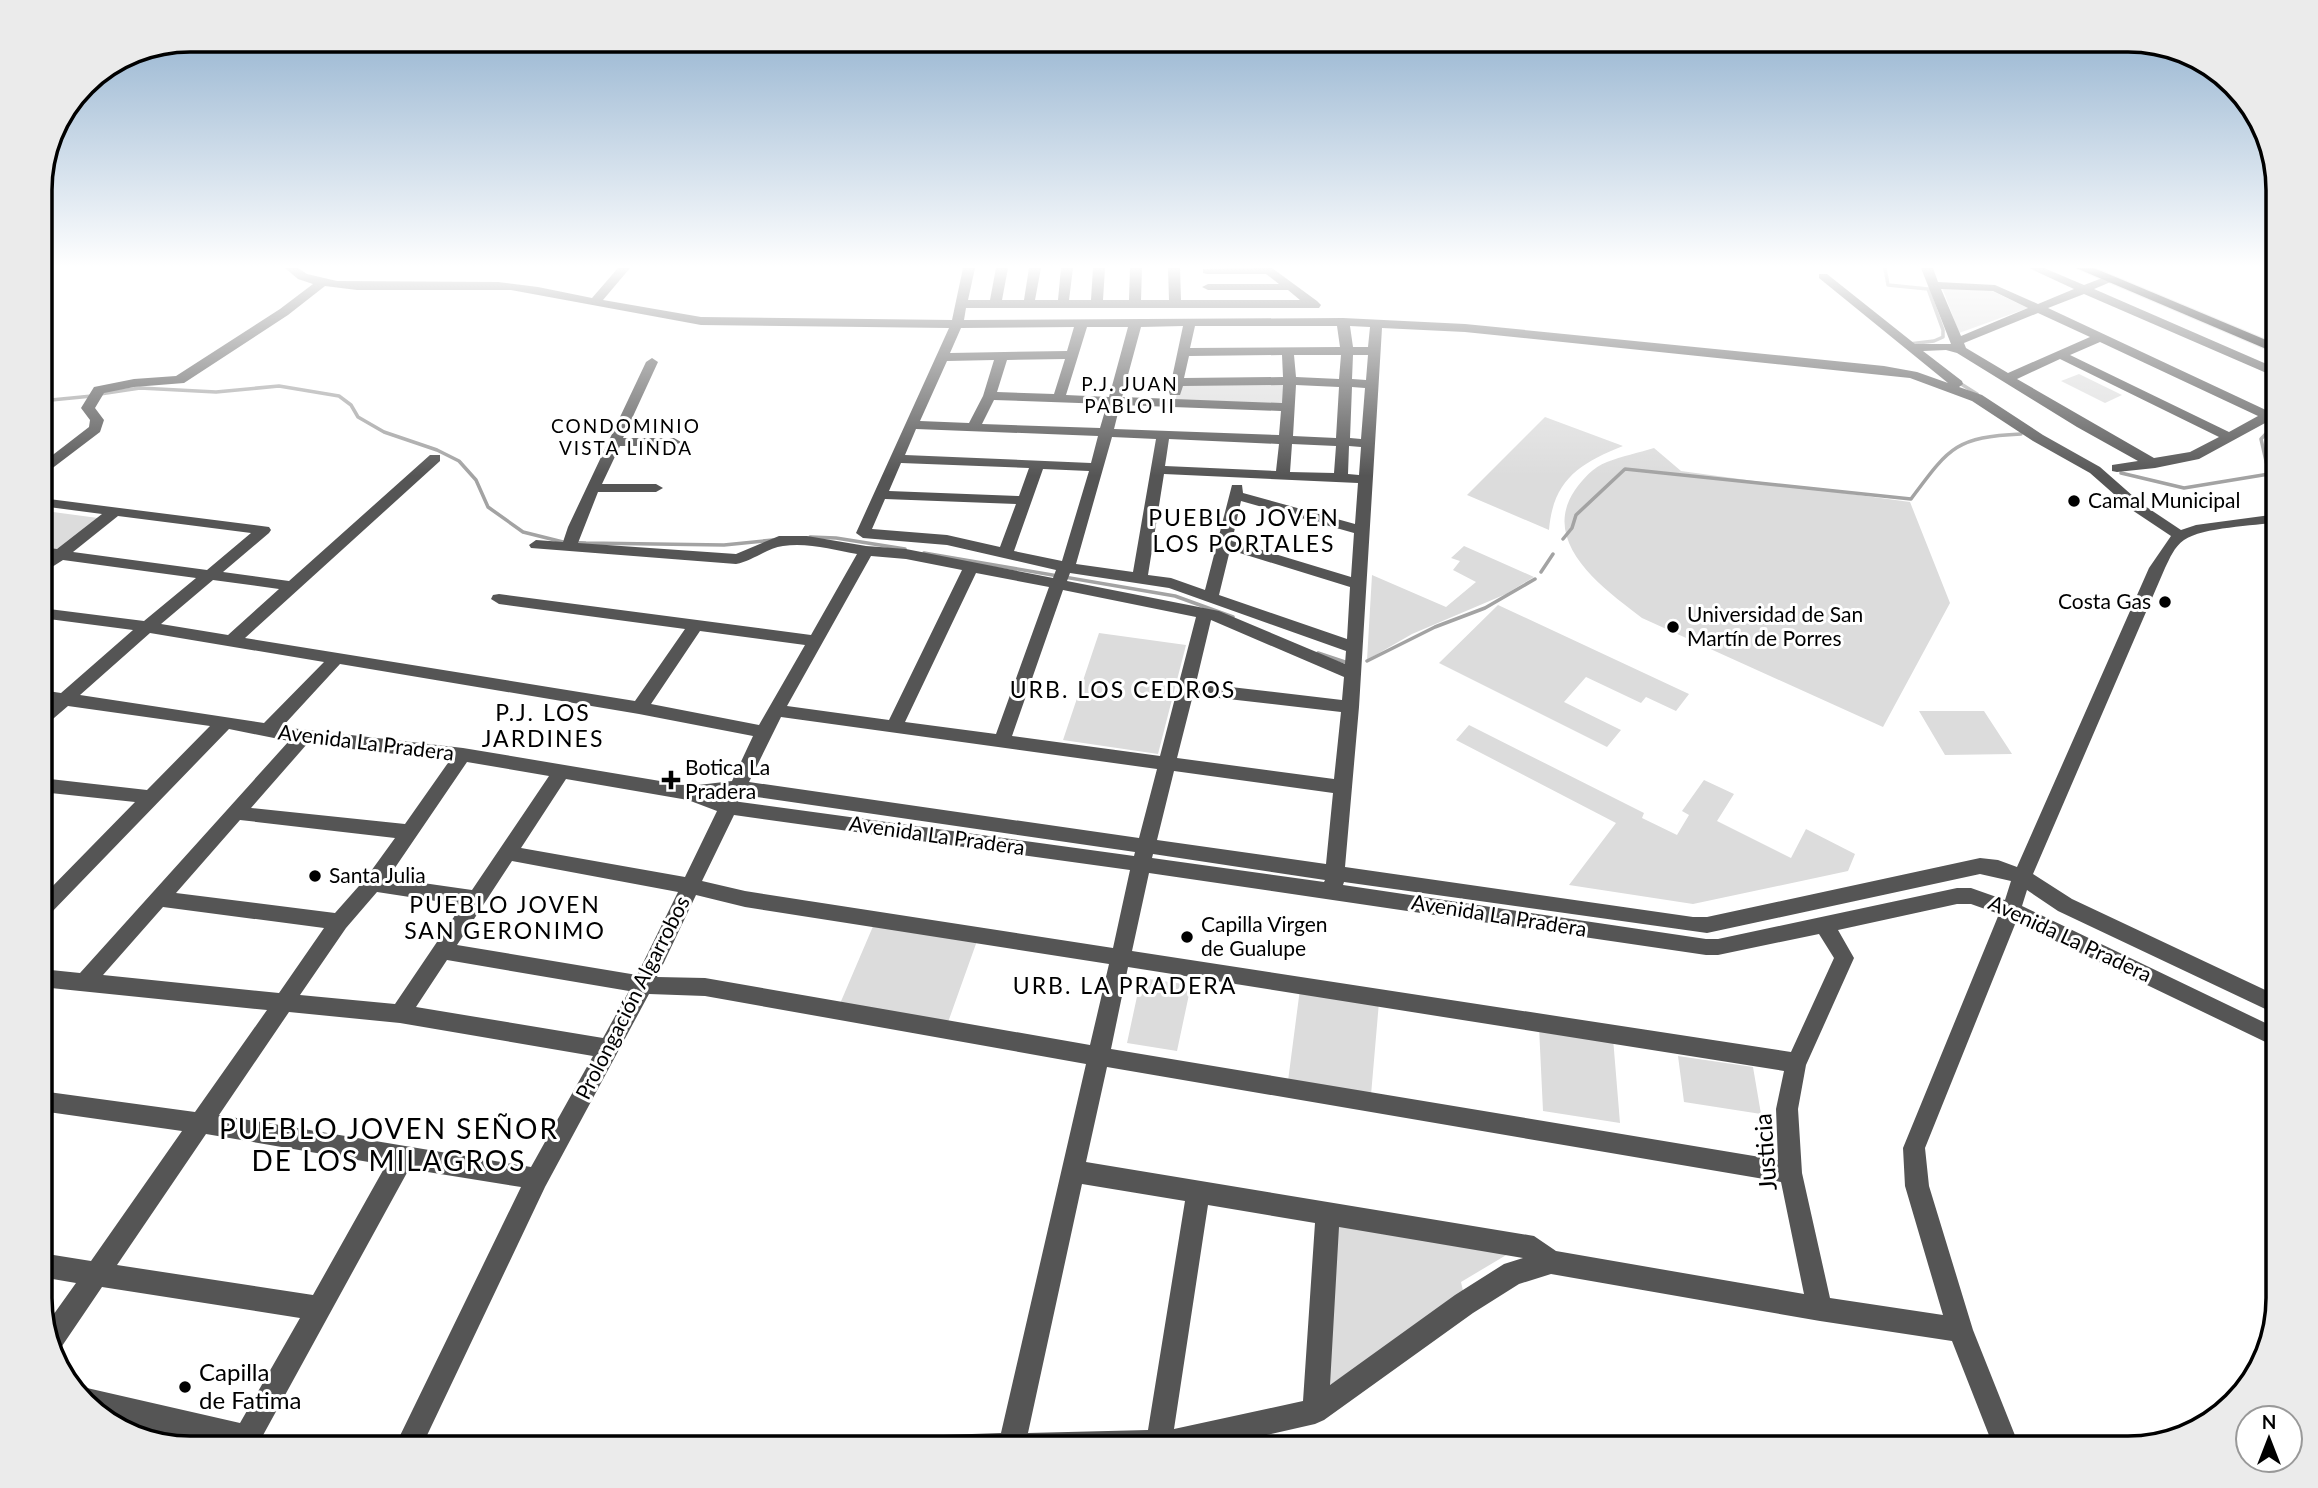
<svg xmlns="http://www.w3.org/2000/svg" width="2318" height="1488" font-family="Lato,sans-serif">
	<style>
		.green { fill: #dcdcdc }
		.lines { fill: none; stroke-linecap: round; stroke-linejoin: round }
		.stream { stroke: #a3a3a3; stroke-width: 3.5 }
		.highway-casing { stroke: #dbdbdb; stroke-width: 2 }
		.minor { fill: #555; fill-rule: evenodd }
		.highway { fill: #000; fill-rule: evenodd }
		.poi-dot { fill: #000; stroke: #fff; stroke-width: 2.5 }
		.labels { text-anchor: middle; stroke-width: 6; stroke-linejoin: round; paint-order: stroke }
		.far-neighbourhood-label { font-size: 19px; letter-spacing: 2px; fill: #000; stroke: #fff }
		.poi-label { font-size: 21px; fill: #000; stroke: #fff; text-anchor: start }
		.street-label { font-size: 21px; fill: #000; stroke: #fff }
		.neighbourhood-label { font-size: 23px; letter-spacing: 2px; fill: #000; stroke: #fff }
		.near-street-label { font-size: 24px; fill: #000; stroke: #fff }
		.near-poi-label { font-size: 24px; fill: #000; stroke: #fff; text-anchor: start }
		.near-neighbourhood-label { font-size: 28px; letter-spacing: 2px; fill: #000; stroke: #fff }
		.rim { fill: none; stroke: #000; stroke-width: 3.5 }
	</style>
	<rect width="100%" height="100%" fill="#fff"/>
	<path class="green" d="M1942,287L1992,291L2028,308L1959,333Z
		M2079,374L2122,395L2105,403L2061,381Z
		M1291,380L1285,405L1175,402L1180,382Z
		M1545,417L1623,446C1580,463 1553,480 1549,530L1467,495Z
		M1654,448L1681,471L1910,502L1950,603L1883,727L1642,618C1604,589 1539,543 1575,490C1583,479 1593,467 1607,462C1622,456 1638,453 1654,448Z
		M53,512L98,518L58,552L41,549V522Z
		M1464,546L1534,577L1506,594L1412,634L1367,660L1372,575L1446,607L1476,582L1453,570L1460,561L1451,558Z
		M1498,605L1689,694L1676,711L1646,697L1641,703L1586,677L1564,702L1621,730L1607,747L1439,663Z
		M1099,633L1186,645L1158,754L1063,740Z
		M1919,711H1984L2012,754L1945,755Z
		M1469,725L1644,813L1642,818L1677,835L1689,815L1682,811L1704,780L1734,794L1717,821L1791,858L1806,829L1855,854L1848,871L1693,904L1569,885L1616,823L1456,740Z
		M874,924L977,941L947,1025L839,1006Z
		M1141,978L1191,985L1177,1051L1127,1043Z
		M1300,989L1379,1002L1371,1095L1288,1081Z
		M1539,1027L1613,1038L1620,1123L1543,1111Z
		M1678,1056L1753,1067L1761,1114L1684,1102Z
		M1332,1219L1513,1251L1461,1282L1464,1295L1321,1391Z"/>
	<g class="lines">
		<path class="stream" d="M1885,268L1888,285L1928,289L1943,330V337L1934,341L1909,344
			M1958,382L1977,394
			M100,394L140,388L216,392L279,386L339,396L351,405L358,417L384,432L437,450L459,461L476,480L488,507L523,532L563,542L586,543L724,545L773,540
			M41,401L92,396
			M2121,473L2184,488L2269,474L2261,439L2278,421
			M810,537L836,538L905,549
			M1563,539L1572,528L1576,515L1625,469L1911,499C1949,448 1955,437 2021,434
			M924,553L1175,596L1233,617
			M1541,572L1553,554
			M1318,653L1348,663
			M1367,661L1435,627L1485,608L1535,579"/>
		<g class="highway-casing">
			<path id="highway" d="M2076,268H2094L2278,345V354Z"/>
		</g>
		<path class="minor" d="M285,268H298L307,274L337,281L498,282L538,287L592,298L618,268H630L603,300L701,317L952,320L963,268H975L968,300H990L996,268H1008L1002,300H1024L1029,268H1041L1035,300H1058L1061,268H1073L1069,300H1091L1093,268H1105L1103,300H1129L1130,268H1142L1141,300H1169L1168,268H1180L1181,300H1300L1288,290H1208L1202,287L1208,284H1279L1266,274H1207L1203,273V269L1272,268L1317,301L1321,305L1319,308H966L964,320L1343,318L1465,324L1884,366L1917,372L1948,383L1819,278V274H1827L1915,344H1951L1921,268H1933L1938,282L1995,285L2038,304L2074,289L2029,268H2044L2084,285L2105,277H2113V281L2094,289L2278,369V378L2084,294L2048,308L2268,411L2278,407V416L2199,459L2155,468L2117,472L2112,471V465L2138,461L2077,427L1957,353L1946,350L1923,351L1962,381L1963,384L1959,387L1982,395L2043,435L2100,467L2142,504L2181,530L2196,525L2278,514V522C2254,526 2203,527 2184,540C2174,547 2170,558 2165,568L2033,874L2072,899L2278,996V1015L2058,911L2027,890L2022,906L2278,1029V1048L2016,922L1925,1148L1929,1186L1973,1330L2020,1448H1994L1952,1341L1820,1321L1551,1274L1519,1284L1473,1313L1324,1420L1315,1424L1209,1448H930L934,1439L943,1435L1001,1433L1086,1064L705,996L649,994L545,1187L421,1448H394L521,1187L409,1169L256,1448H228L103,1418L78,1392L87,1388L240,1423L300,1318L102,1287L60,1349L54,1351L46,1325L76,1283L41,1277V1253L91,1261L182,1131L41,1111V1091L195,1112L267,1010L41,987V969L80,973L289,741L229,729L48,916L41,918V898L135,802L41,792V778L147,790L210,726L68,706L47,724L41,726V711L49,703L41,702V690L61,693L133,630L41,618V608L144,621L196,578L63,560L41,574V562L46,557H41V547L57,549L102,514L41,506V498L269,527L271,530L269,533L223,572L289,581L430,455H440V461L245,638L635,701L685,629L499,604L491,599L493,595L499,594L811,635L857,554C834,550 807,542 783,546C767,548 753,561 736,564L531,548L529,545L536,540L563,542L568,527L646,362L652,358L658,362L623,438H674L681,442L674,446H620L602,484H656L663,488L656,492H598L578,543L736,554L779,536H807L866,546L906,549L1053,578L1056,570L947,545L863,538L856,533L949,328L701,325L511,290H357L325,286L288,315L184,383L134,387L104,393L95,408L104,420L100,432L46,473L41,474V464L89,427L90,420L81,408L94,387L134,379L176,376L280,309L313,284L298,279ZM1941,289L1993,291L2028,308L1961,336ZM2038,313L2090,337L2008,373L1966,348L1964,343ZM1183,326L1169,392L1170,395H1180L1183,386L1283,385L1282,403L1122,397L1141,327ZM1195,326H1337L1340,347L1190,348ZM1350,326L1370,327L1368,347H1353ZM1074,327L1067,351L950,353L961,328ZM1087,327H1128L1109,397L1066,395ZM1382,328L1465,332L1910,378L1972,401L2033,441L2090,473L2132,510L2171,536L2149,568L2017,867L1998,860L1980,858L1707,917H1693L1345,867L1359,707ZM2100,342L2258,416L2229,432L2070,355ZM1282,355L1283,377L1184,378L1189,356ZM1294,355H1341L1339,379L1296,377ZM1353,355H1368L1366,380L1352,379ZM1065,359L1054,394L997,392L1007,360ZM2060,359L2219,437L2190,452L2154,458L2017,379ZM994,360L983,396L969,423L920,421L947,361ZM1296,385L1339,387L1336,438L1293,436ZM1352,387L1365,388L1361,439L1350,438ZM994,400L1107,404L1100,428L982,424ZM1120,405L1281,411L1279,435L1114,429ZM916,429L1098,436L1091,463L905,455ZM1112,437L1156,439L1133,572L1076,564ZM1169,439L1279,444L1276,471L1165,466ZM1292,444L1336,446L1334,473L1290,472ZM1349,446L1361,447L1359,475L1348,474ZM901,463L1029,468L1019,496L889,491ZM1043,469L1089,471L1062,561L1014,551ZM1164,474L1358,483L1355,524L1243,493L1242,485H1232L1205,590L1171,578L1148,575ZM885,499L1016,504L1000,547L947,535L872,529ZM1241,501L1354,533L1351,577L1232,541ZM118,516L251,533L207,570L73,552ZM1230,550L1350,587L1347,639L1219,595ZM871,556L906,559L962,570L889,720L787,706ZM976,573L1049,587L996,734L905,722ZM1070,573L1169,588L1346,651L1345,664L1219,611L1067,581ZM213,580L279,589L228,635L161,624ZM1063,590L1196,617L1160,756L1012,736ZM1211,620L1344,677L1342,700L1196,683ZM700,631L805,645L759,725L651,704ZM150,633L324,662L264,723L80,695ZM340,664L639,714L753,736L732,781L690,786L463,748L282,727ZM1193,695L1341,712L1334,779L1177,758ZM781,717L1157,769L1139,838L749,782ZM307,744L450,760L405,824L251,808ZM467,762L549,776L472,890L388,878ZM1174,771L1333,793L1326,864L1157,840ZM566,779L688,800L717,811L685,877L521,848ZM743,795L1135,852L1134,856L740,802ZM734,815L1130,870L1113,948L745,891L702,881ZM240,820L395,838L366,878L335,913L176,893ZM1153,854L1325,880L1324,882L1152,858ZM512,861L678,892L637,975L457,945ZM1149,873L1706,955H1718L1819,934L1834,958L1791,1052L1132,951ZM1980,874L2011,881L2005,900L1971,888H1957L1718,939H1706L1343,885L1344,882L1707,933ZM377,892L462,905L395,1004L300,995L346,928ZM696,895L745,907L1109,964L1090,1045L705,978L657,977ZM1957,904H1971L1999,914L1903,1148L1905,1186L1943,1315L1830,1298L1802,1173L1798,1109L1806,1065L1854,958L1838,930ZM163,907L324,928L279,993L103,975ZM447,960L629,991L603,1038L416,1007ZM1128,967L1784,1071L1776,1109L1778,1160L1111,1049ZM289,1012L400,1023L593,1056L531,1167L219,1115ZM1107,1067L1781,1182L1804,1294L1556,1251L1534,1236L1086,1162ZM206,1134L386,1165L313,1295L117,1265ZM1082,1184L1185,1201L1148,1430L1028,1433ZM1208,1205L1315,1223L1303,1401L1174,1429ZM1339,1227L1523,1258L1504,1264L1455,1295L1330,1385Z"/>
		<use href="#highway" class="highway"/>
	</g>
	<linearGradient id="sky" x2="0" y2="1"><stop stop-color="#8cadcc"/><stop offset="0.56" stop-color="#fff"/><stop offset="1" stop-color="#fff" stop-opacity="0"/></linearGradient>
	<rect width="2318" height="476" fill="url(#sky)"/>
	<g class="poi-dot">
		<circle cx="2074" cy="501" r="7"/>
		<circle cx="2165" cy="602" r="7"/>
		<circle cx="1673" cy="627" r="7"/>
		<path d="M667.5 769.5h7v7h7v7h-7v7h-7v-7h-7v-7h7z"/>
		<circle cx="315" cy="876" r="7"/>
		<circle cx="1187" cy="937" r="7"/>
		<circle cx="185" cy="1387" r="7"/>
	</g>
	<g class="labels">
		<g class="far-neighbourhood-label">
			<text x="1130" y="391">P.J. JUAN<tspan x="1130" dy="22">PABLO II</tspan></text>
			<text x="626" y="433">CONDOMINIO<tspan x="626" dy="22">VISTA LINDA</tspan></text>
		</g>
		<g class="poi-label">
			<text x="2088" y="508">Camal Municipal</text>
			<text x="2151" y="609" text-anchor="end">Costa Gas</text>
			<text x="1687" y="622">Universidad de San<tspan x="1687" dy="24">Martín de Porres</tspan></text>
			<text x="685" y="775">Botica La<tspan x="685" dy="24">Pradera</tspan></text>
			<text x="329" y="883">Santa Julia</text>
			<text x="1201" y="932">Capilla Virgen<tspan x="1201" dy="24">de Gualupe</tspan></text>
		</g>
		<g class="street-label">
			<text transform="translate(366 743) rotate(7)" y="7">Avenida La Pradera</text>
			<text transform="translate(937 836) rotate(8)" y="7">Avenida La Pradera</text>
			<text transform="translate(1499 916) rotate(9)" y="7">Avenida La Pradera</text>
			<text transform="translate(2070 939) rotate(25)" y="7">Avenida La Pradera</text>
			<text transform="translate(633 998) rotate(-63)" y="7">Prolongación Algarrobos</text>
		</g>
		<g class="neighbourhood-label">
			<text x="1244" y="526">PUEBLO JOVEN<tspan x="1244" dy="26">LOS PORTALES</tspan></text>
			<text x="1123" y="698">URB. LOS CEDROS</text>
			<text x="543" y="721">P.J. LOS<tspan x="543" dy="26">JARDINES</tspan></text>
			<text x="505" y="913">PUEBLO JOVEN<tspan x="505" dy="26">SAN GERONIMO</tspan></text>
			<text x="1125" y="994">URB. LA PRADERA</text>
		</g>
		<g class="near-street-label">
			<text transform="translate(1766 1152) rotate(-94)" y="8">Justicia</text>
		</g>
		<g class="near-poi-label">
			<text x="199" y="1381">Capilla<tspan x="199" dy="28">de Fatima</tspan></text>
		</g>
		<g class="near-neighbourhood-label">
			<text x="389" y="1139">PUEBLO JOVEN SEÑOR<tspan x="389" dy="32">DE LOS MILAGROS</tspan></text>
		</g>
	</g>
	<path d="M0 0H2318V1488H0ZM190 52H2128A138 138 0 0 1 2266 190V1298A138 138 0 0 1 2128 1436H190A138 138 0 0 1 52 1298V190A138 138 0 0 1 190 52Z" fill="#ebebeb" fill-rule="evenodd"/>
	<path class="rim" d="M190 52H2128A138 138 0 0 1 2266 190V1298A138 138 0 0 1 2128 1436H190A138 138 0 0 1 52 1298V190A138 138 0 0 1 190 52Z"/>
	<g transform="translate(2269 1439)"><circle r="33" fill="#ffffff" stroke="#999999" stroke-width="2"/>
	<path d="M0-5L12 26L0 18L-12 26Z" fill="#000000"/>
	<text y="-10" font-size="19" font-weight="bold" text-anchor="middle" fill="#000000">N</text>
	</g>
</svg>
